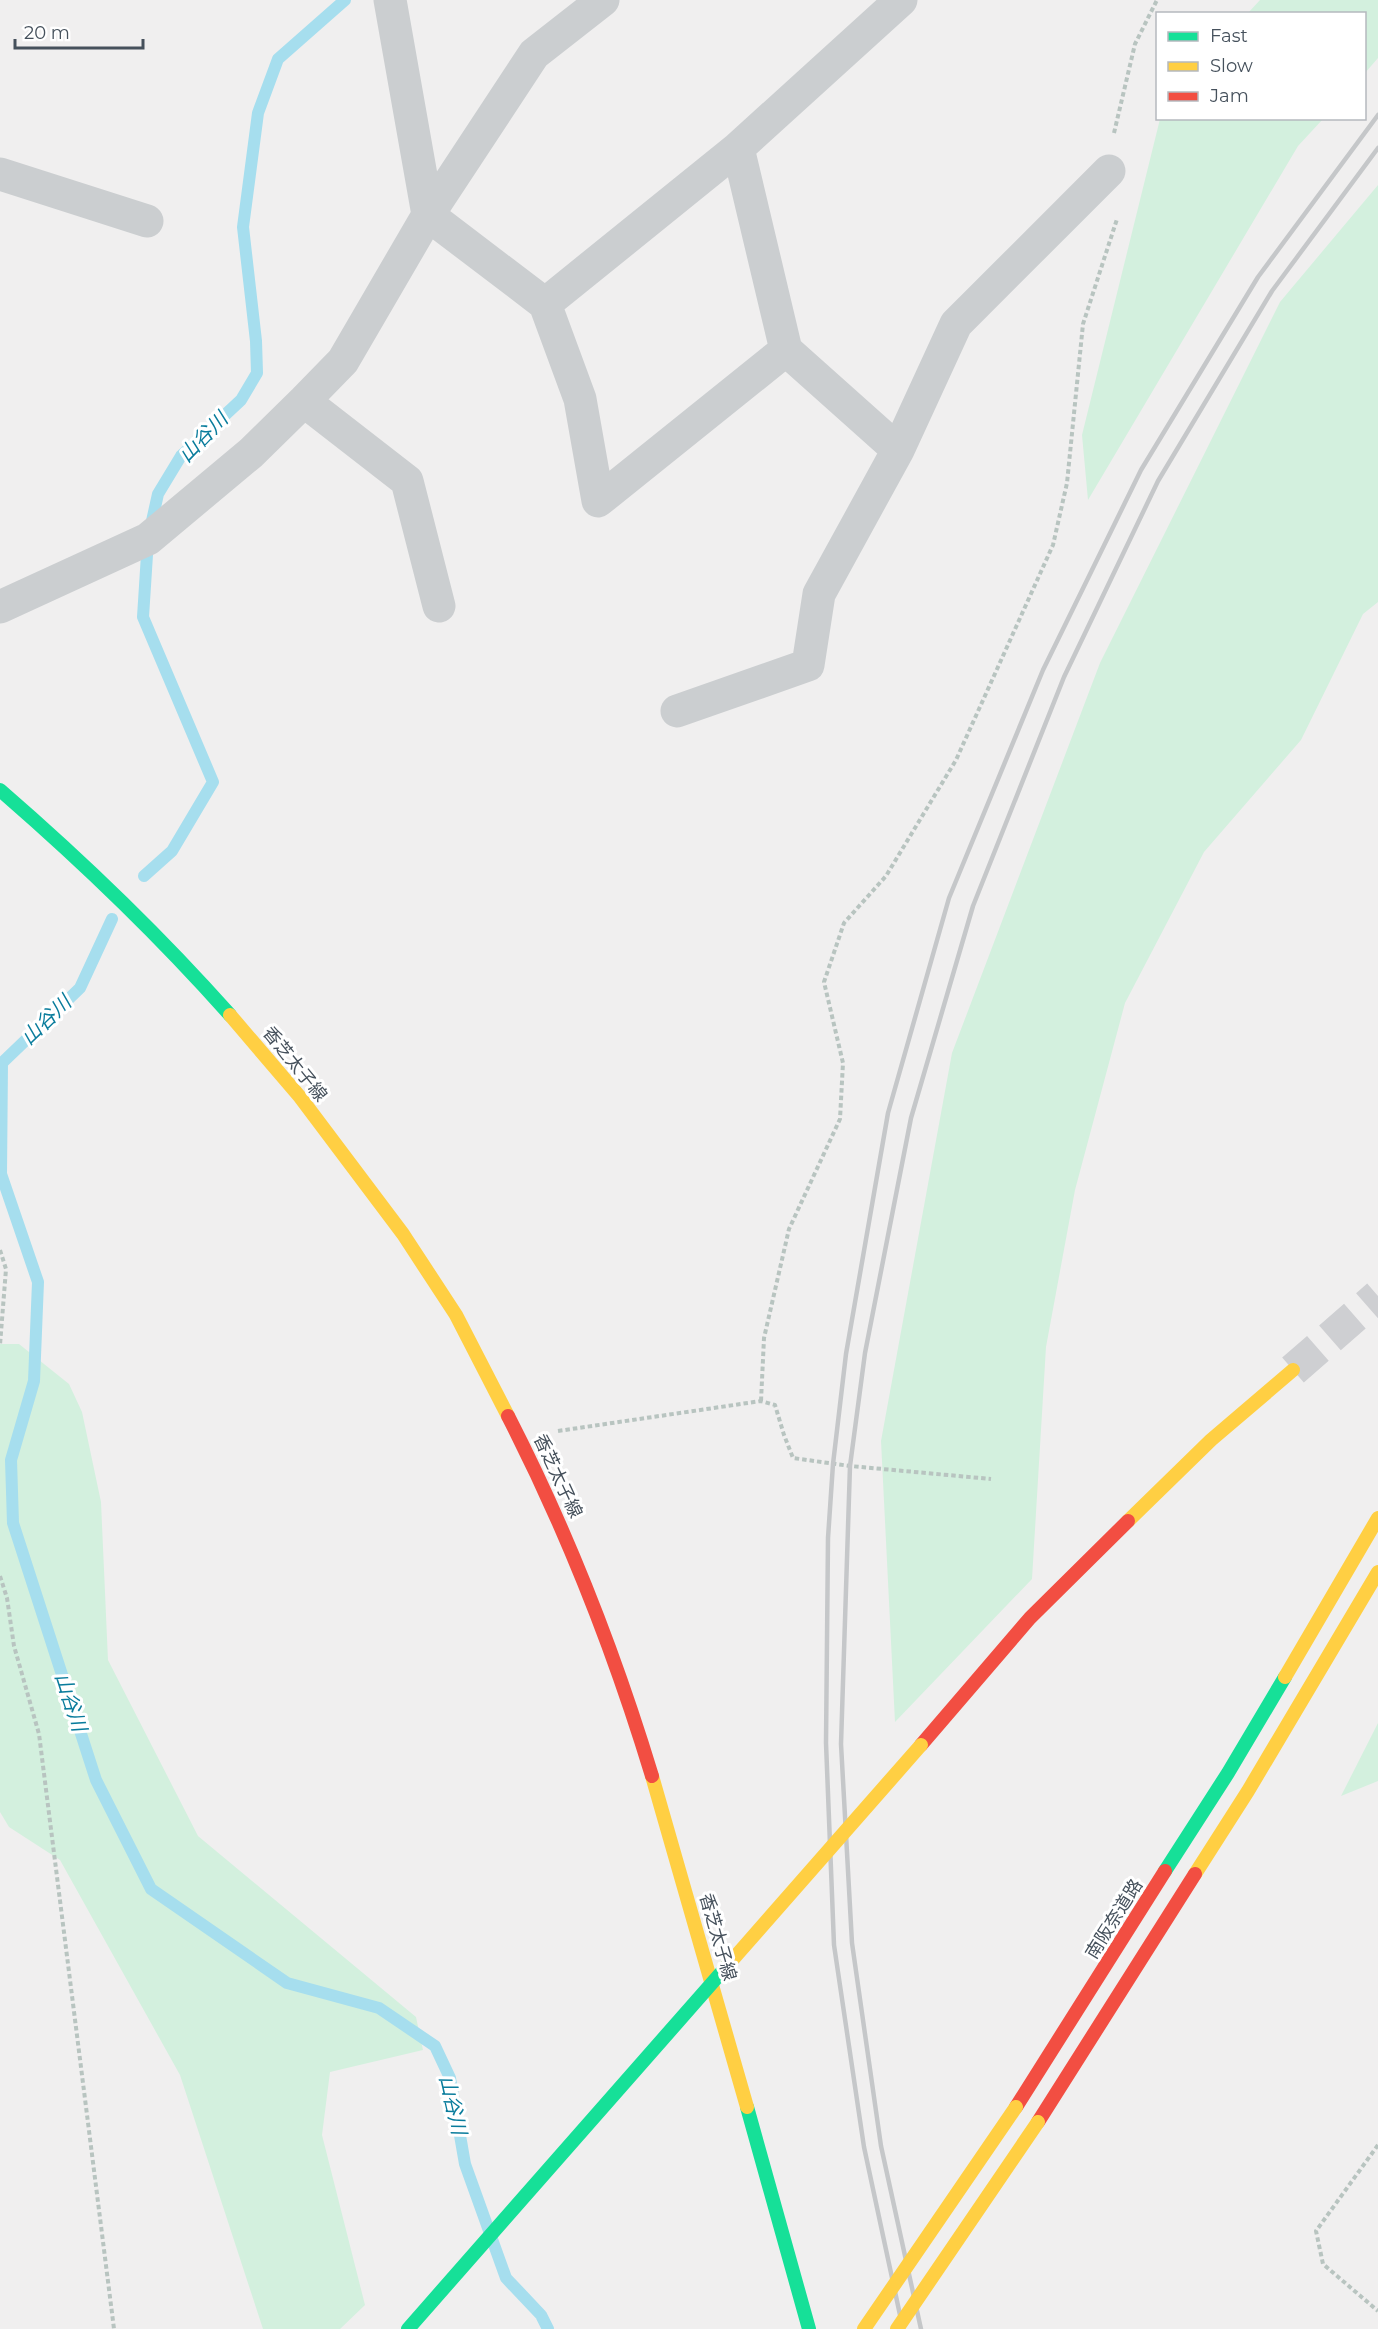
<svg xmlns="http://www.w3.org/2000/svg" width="1378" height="2329" font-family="Montserrat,'Noto Sans JP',sans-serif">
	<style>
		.green { fill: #d3f0de }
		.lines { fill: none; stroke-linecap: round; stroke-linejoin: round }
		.stream { stroke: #a6deee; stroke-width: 12 }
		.secondary-tunnel { stroke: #cecfd2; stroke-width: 33; stroke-dasharray: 33 16; stroke-linecap: butt }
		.path { stroke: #b8c4c0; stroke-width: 4; stroke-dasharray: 4.5 3; stroke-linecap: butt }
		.street { stroke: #cbced0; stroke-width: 33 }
		.fast { stroke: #16e098; stroke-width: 14 }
		.slow { stroke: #ffcf43; stroke-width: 14 }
		.jam { stroke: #f24e42; stroke-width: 14 }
		.rail { stroke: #c5c7c9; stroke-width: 4.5 }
		.fast-bridge { stroke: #16e098; stroke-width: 14 }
		.slow-bridge { stroke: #ffcf43; stroke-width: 14 }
		.labels { text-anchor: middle; stroke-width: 6; stroke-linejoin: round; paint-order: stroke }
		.street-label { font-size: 18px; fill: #46515c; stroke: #fff }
		.water-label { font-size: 20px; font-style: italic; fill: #097c9c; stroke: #fff }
	</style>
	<rect width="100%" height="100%" fill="#f0efef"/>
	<path class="green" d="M1260,0H1378V58L1365,73L1364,14L1248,13Z
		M1160,119H1323L1298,146L1088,500L1082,435Z
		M1378,185V602L1363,614L1301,740L1204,852L1125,1003L1075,1190L1046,1347L1032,1579L895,1722L881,1441L952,1053L1100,663L1280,302Z
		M0,1344H19L69,1384L82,1412L101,1502L108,1660L198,1836L416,2017L423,2050L330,2072L322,2135L365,2305L340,2329H263L180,2075L60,1860L9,1827L0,1812Z
		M1378,1723V1781L1341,1796Z"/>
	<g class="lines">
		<path class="stream" d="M144,876L172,851L213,782L143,617L148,539L158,494L181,456L241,400L257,373L256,341L243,227L258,113L278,59L345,0
			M112,919L80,988L2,1063L1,1174L38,1282L34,1381L11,1460L13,1523L96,1780L151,1889L287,1983L379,2008L435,2046L450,2078L465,2164L506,2278L541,2315L548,2329"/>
		<path class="secondary-tunnel" d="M1293,1370L1378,1296"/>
		<path class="path" d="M1114,133L1135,44L1157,0
			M0,1250L6,1269L0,1345
			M761,1401L764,1338L789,1229L840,1119L843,1063L824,982L844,923L886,876L956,760L1053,545L1067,483L1083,324L1117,219
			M558,1431L761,1401L775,1405L784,1435L793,1458L850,1466L991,1479
			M0,1576L7,1598L14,1646L39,1734L114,2329
			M1378,2145L1316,2231L1323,2264L1378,2311"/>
		<path class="street" d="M390,0L428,215L545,304L580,399L598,501L786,350L738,148L901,0
			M0,174L147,221
			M545,304L738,148
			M304,401L407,481L439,606
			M898,450L956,324L1109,171
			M0,607L148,539L251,453L304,401L343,361L428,215L534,54L603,0
			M677,711L808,665L819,594L898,450L786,350"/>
		<path class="fast" d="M0,790C82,861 158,934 230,1015
			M1165,1871L1228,1773L1285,1677
			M747,2107L809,2329"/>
		<path class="slow" d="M230,1015L300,1097L403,1234L456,1315L508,1416
			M1128,1521L1211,1440L1293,1370
			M1285,1677L1378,1518
			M652,1776L747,2107
			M1195,1874L1248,1791L1378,1572"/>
		<path class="jam" d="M508,1416C568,1533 614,1651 652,1776
			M921,1745L1030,1618L1128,1521
			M1016,2107L1165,1871
			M1038,2122L1195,1874"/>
		<path class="rail" d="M903,2329L864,2147L834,1945L826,1743L828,1538L833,1464L846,1354L888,1113L949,898L1043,670L1141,470L1258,277L1378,115
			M921,2329L881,2146L852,1943L841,1744L850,1466L865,1353L911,1118L973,906L1064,677L1158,481L1272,291L1378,148"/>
		<path class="fast-bridge" d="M408,2329L727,1966"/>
		<path class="slow-bridge" d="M727,1966L921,1745
			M864,2329L1016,2107
			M897,2329L1038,2122"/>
	</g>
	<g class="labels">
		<g class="street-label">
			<text transform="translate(295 1064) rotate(51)" y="6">香芝太子線</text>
			<text transform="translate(558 1476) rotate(65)" y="6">香芝太子線</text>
			<text transform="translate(1114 1919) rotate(-58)" y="6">南阪奈道路</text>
			<text transform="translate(718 1937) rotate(74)" y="6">香芝太子線</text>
		</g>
		<g class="water-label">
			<text transform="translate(203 437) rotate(-46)" y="7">山谷川</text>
			<text transform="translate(46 1020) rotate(-44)" y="7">山谷川</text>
			<text transform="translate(71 1702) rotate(72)" y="7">山谷川</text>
			<text transform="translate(453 2105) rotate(77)" y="7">山谷川</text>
		</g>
	</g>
	<rect x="1156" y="12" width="210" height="108" fill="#ffffff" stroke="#b5b9be" stroke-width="1.5"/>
	<rect x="1168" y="32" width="30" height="9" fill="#16e098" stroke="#b5b9be" stroke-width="1.5"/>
	<text x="1210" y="42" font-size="18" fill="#46515c">Fast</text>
	<rect x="1168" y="62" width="30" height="9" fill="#ffcf43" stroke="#b5b9be" stroke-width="1.5"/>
	<text x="1210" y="72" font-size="18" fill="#46515c">Slow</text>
	<rect x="1168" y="92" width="30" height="9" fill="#f24e42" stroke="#b5b9be" stroke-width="1.5"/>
	<text x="1210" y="102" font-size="18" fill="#46515c">Jam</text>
	<path d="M15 39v9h128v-9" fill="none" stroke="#46515c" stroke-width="3"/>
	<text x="24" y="39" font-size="18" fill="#46515c" stroke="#ffffff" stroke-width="4.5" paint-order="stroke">20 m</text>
</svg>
